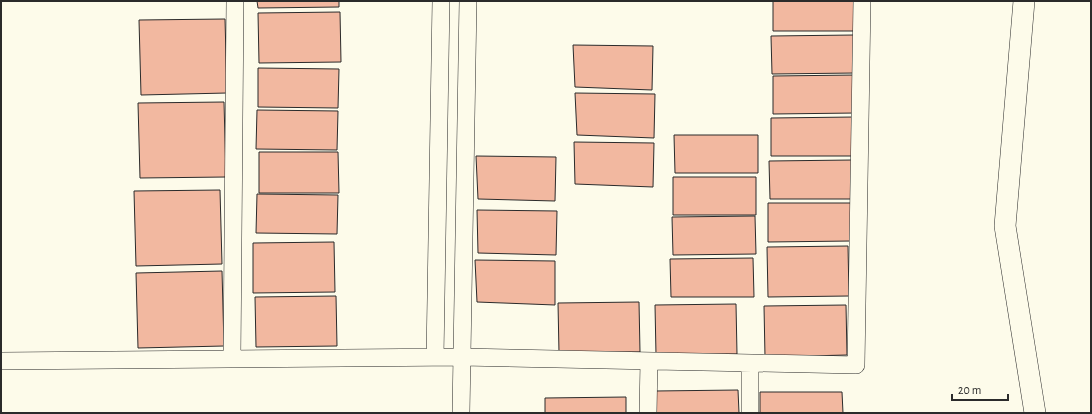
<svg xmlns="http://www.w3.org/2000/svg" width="1092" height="414" font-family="'Alegreya Sans',sans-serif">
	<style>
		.building { fill: #f2b8a0; stroke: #2b2b2b }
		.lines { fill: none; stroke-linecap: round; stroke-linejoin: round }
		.minor-casing { stroke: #2b2b2b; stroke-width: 18 }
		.tertiary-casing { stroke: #2b2b2b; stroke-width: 22 }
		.minor { stroke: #fdfbea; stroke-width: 17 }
		.tertiary { stroke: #fdfbea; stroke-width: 21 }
	</style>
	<rect width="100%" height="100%" fill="#fdfbea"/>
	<path class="building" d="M257,1H339V7L258,8Z
		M773,1H856V31H773Z
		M340,12L341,62L259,63L258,13Z
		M225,19L227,93L141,95L139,20Z
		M854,35L855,73L772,74L771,36Z
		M573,45L653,46L652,90L575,87Z
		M258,68L339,69L338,108L258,107Z
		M856,75V113L773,114V76Z
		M575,93L655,94L654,138L577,135Z
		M224,102L226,177L140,178L138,103Z
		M257,110L338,111L337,150L256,149Z
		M854,117V156H771V118Z
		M674,135H758V173H675Z
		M574,142L654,143L653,187L575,184Z
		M259,152H338L339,193H259Z
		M476,156L556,157L555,201L478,199Z
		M852,160L853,199H770L769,161Z
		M673,177H756V215H673Z
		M220,190L222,264L136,266L134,191Z
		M257,194L338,195L337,234L256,233Z
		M768,203H851V241L768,242Z
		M477,210L557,211L556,255L478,253Z
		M755,216L756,254L673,255L672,217Z
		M334,242L335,292L253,293V243Z
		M848,246L849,296L768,297L767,247Z
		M753,258L754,297H671L670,259Z
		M475,260L555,261V305L477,302Z
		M222,271L224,346L138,348L136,273Z
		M336,296L337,346L256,347L255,297Z
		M639,302L640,352L559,353L558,303Z
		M736,304L737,354L656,355L655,305Z
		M846,305L847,355L765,357L764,306Z
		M738,390L739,413H655V391Z
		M760,392H842L843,413H760Z
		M626,397V413H545V398Z"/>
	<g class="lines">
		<g class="minor-casing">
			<path id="minor" d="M435,357L441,1
				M232,358L235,1
				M1,361L462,357L856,365L862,1
				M461,413L468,1
				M648,413L649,361
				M750,413V363"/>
		</g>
		<g class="tertiary-casing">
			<path id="tertiary" d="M1024,1L1005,226L1035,413"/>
		</g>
		<use href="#minor" class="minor"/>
		<use href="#tertiary" class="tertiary"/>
	</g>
	<rect width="1092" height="414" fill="none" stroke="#2b2b2b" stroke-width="4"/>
	<path d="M952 394v6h56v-6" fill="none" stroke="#2b2b2b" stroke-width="2"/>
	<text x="958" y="394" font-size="12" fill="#2b2b2b" stroke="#fdfbea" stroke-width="3" paint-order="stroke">20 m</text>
</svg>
